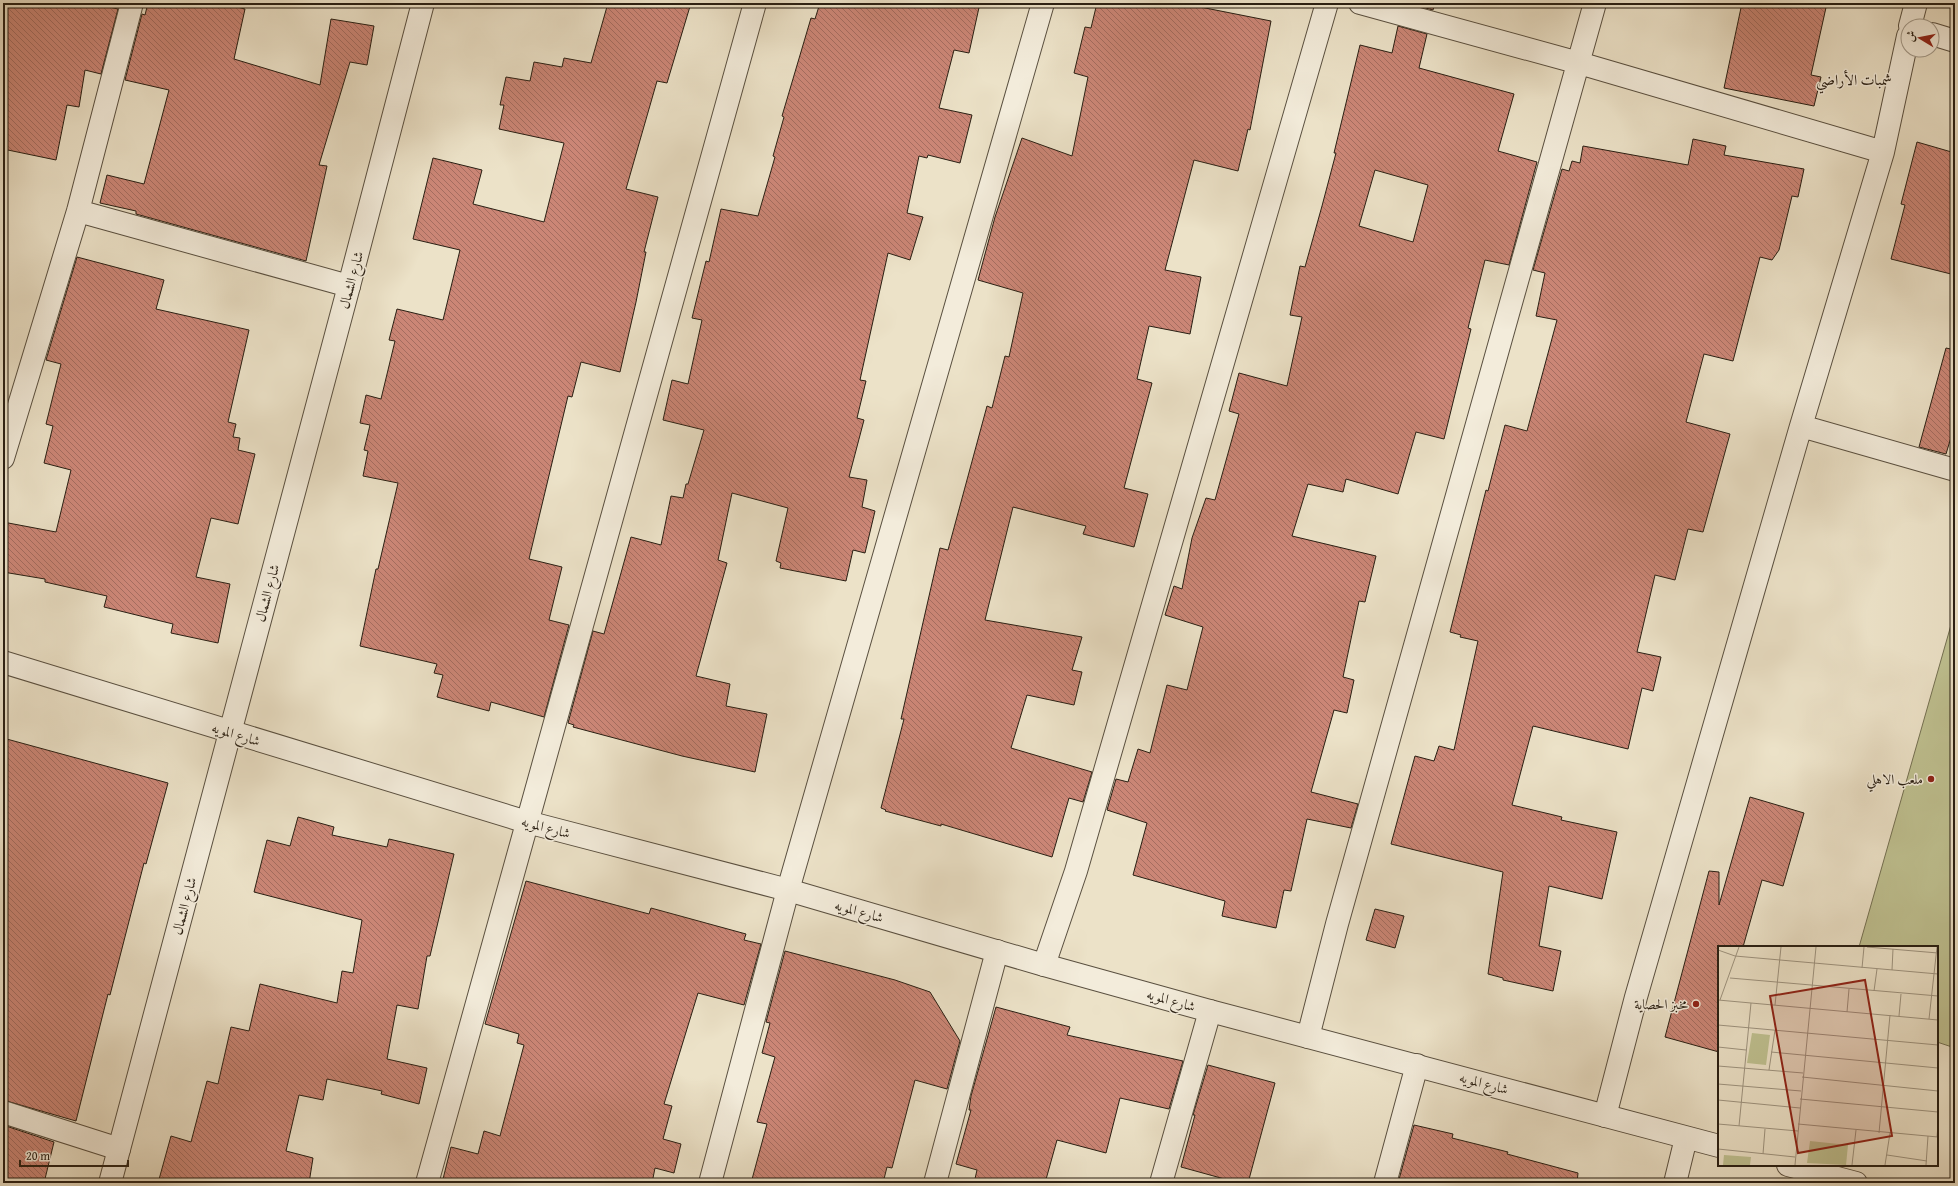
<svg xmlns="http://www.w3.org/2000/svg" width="1958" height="1186" font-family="'Gentium Book Plus',Amiri,serif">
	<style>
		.green { fill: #bfc191; stroke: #747052 }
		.building { fill: url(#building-back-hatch); stroke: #291f13; fill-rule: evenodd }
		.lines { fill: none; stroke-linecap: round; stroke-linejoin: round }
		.minor-casing { stroke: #5a5040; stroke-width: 24 }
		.tertiary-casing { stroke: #5a5040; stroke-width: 24 }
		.minor { stroke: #f3ecdb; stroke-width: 22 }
		.tertiary { stroke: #f3ecdb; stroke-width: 22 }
		.poi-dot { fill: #8f2418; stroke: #f3ecdb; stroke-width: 1.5 }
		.labels { text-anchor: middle; stroke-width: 3; stroke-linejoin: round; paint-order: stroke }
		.street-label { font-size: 14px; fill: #291f13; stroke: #f3ecdb }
		.poi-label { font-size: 14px; fill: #291f13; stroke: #f3ecdb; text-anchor: end }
		.neighbourhood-label { font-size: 15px; fill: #291f13; stroke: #f3ecdb }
		.inset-road { fill: none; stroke: #9e9480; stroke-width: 1 }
		.view { fill: #8f2418; fill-opacity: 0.15; stroke: #8f2418; stroke-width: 2 }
		.inset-edge { fill: none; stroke: #291f13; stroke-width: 2 }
	</style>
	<defs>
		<pattern id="building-back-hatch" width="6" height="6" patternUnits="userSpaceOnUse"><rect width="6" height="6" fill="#cb8676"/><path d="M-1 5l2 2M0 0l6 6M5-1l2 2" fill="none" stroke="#a56d60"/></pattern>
	</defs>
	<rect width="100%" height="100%" fill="#ece2c8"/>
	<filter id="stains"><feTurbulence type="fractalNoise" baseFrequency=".005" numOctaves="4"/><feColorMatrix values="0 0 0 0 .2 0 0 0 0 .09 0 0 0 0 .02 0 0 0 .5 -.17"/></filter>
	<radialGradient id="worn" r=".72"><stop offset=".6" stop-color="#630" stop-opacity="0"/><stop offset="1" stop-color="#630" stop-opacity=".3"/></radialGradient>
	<path class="green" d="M1955,611V1048L1937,1042V947H1859Z"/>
	<path class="building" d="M3,3H91L118,9L101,74L85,70L79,107L67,105L56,160L3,149Z
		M148,3H222L245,9L234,59L320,85L331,19L374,26L367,65L350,62L319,165L327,166L306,261L136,214V211L100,203L107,175L144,184L169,90L125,80L142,14L145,15Z
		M608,3H691L667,83L657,81L626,189L658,197L644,252H646L636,302L620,372L581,362L572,397L568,396L529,559L562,567L549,620L569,625L544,717L491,702L489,711L437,697L443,675L434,673L437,664L360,646L376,569H378L398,483L363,476L368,451L364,450L370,425L360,423L366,395L381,399L395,341L389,340L397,309L443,320L460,250L413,239L433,158L482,170L473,204L544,222L564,143L499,129L504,105H500L506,77L530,81L534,62L562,67L564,58L591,63Z
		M820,3H980L969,53L954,50L939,108L972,115L960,163L928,155L927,158L919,156L907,213L923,217L910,260L888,253L860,380L866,381L857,418L864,420L849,477L867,480L862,507L875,511L865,553L853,550L846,581L780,568L781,563L776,561L788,508L732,493L718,560L727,563L696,676L730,684L726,706L767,714L755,772L682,756L573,727L574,725L568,723L593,631L604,634L631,537L661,545L671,496L683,498L686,484H688L704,430L663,420L672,380L688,384L702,320L692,318L706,261L709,262L721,209L758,216L775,157L773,156L784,117L782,116L811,18L815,19Z
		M1097,3H1180L1271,21L1250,130L1248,129L1238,171L1194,160L1165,270L1201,277L1190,334L1149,326L1137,379L1152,383L1124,488L1148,494L1134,547L1083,534L1086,526L1013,507L985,620L1082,637L1072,670L1082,672L1074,705L1027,695L1011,748L1092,772L1083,802L1069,798L1052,857L941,824V826L885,811L886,810L881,808L904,719H901L940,548L948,550L987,406L992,408L1005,356L1009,357L1023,293L978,280L995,217L1022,138L1072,156L1088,77L1074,73L1085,27L1091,28Z
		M1407,3H1435L1433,10Z
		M1742,3H1827L1811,75L1821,77L1814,106L1724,88Z
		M1398,26L1427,34L1419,68L1514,94L1498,151L1537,162L1509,265L1485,260L1468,328L1471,329L1444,439L1416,432L1398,494L1346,479L1343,492L1308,484L1292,536L1376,556L1365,602L1359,601L1343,677L1354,680L1347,713L1334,710L1311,792L1358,804L1351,828L1307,819L1291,891L1284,890L1276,928L1222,916L1225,901L1133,875L1147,823L1107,810L1116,779L1128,782L1138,749L1150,753L1167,685L1187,690L1203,627L1165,615L1174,586L1182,589L1192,538L1206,498L1215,500L1239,414L1229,411L1239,373L1287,386L1302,317L1290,315L1300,266L1305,267L1322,206L1336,153H1334L1360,45L1392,53ZM1375,170L1428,185L1413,242L1359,226Z
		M1693,139L1726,146L1724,155L1804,169L1798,197L1792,196L1779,250L1772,260L1760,257L1733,361L1704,354L1686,422L1730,434L1703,532L1688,529L1675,580L1655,575L1637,652L1661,657L1653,691L1642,688L1628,749L1533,726L1512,805L1562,817L1561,820L1617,832L1602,899L1549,886L1539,946L1561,951L1553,991L1503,980V978L1488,974L1503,872L1391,844L1415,756L1434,761L1439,746L1454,750L1478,641L1460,637L1461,635L1450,632L1486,490L1488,491L1505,425L1527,431L1557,320L1536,316L1545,273L1533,270L1562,169L1569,171L1572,161L1580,163L1583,146L1688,165Z
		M1917,142L1955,153V275L1891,259L1905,205L1901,204Z
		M77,257L164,280L156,309L249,330L228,422L236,424L233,437L240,438L238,450L255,454L238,524L211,518L196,577L230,584L218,643L171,633L173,624L104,607L107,596L45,582V579L3,572V522L56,532L71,470L44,463L53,426L46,424L61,364L46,360Z
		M1946,348L1955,350V424L1946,454L1919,447Z
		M3,738L168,783L146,864L144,863L110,995L108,994L76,1121L3,1100Z
		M1750,797L1804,813L1783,886L1762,880L1743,947H1719V1052L1665,1037L1709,871L1719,872V905Z
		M298,817L334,827L332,835L387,847L389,839L454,854L430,956H427L418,1009L397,1005L387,1059L427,1068L419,1104L381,1094L382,1091L327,1079L323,1100L299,1095L286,1151L313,1158L309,1183H158L171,1136L191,1142L207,1081L218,1084L231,1027L249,1031L260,984L337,1003L342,971L353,973L362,920L254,892L267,840L290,846Z
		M526,881L649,914L651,908L746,934L744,940L761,944L744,1005L698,993L664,1104L672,1106L663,1139L681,1144L674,1173L655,1168L652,1183H442L451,1147L478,1154L484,1131L500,1136L524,1045L517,1043L519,1034L485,1024Z
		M1375,909L1404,916L1395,948L1366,940Z
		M785,951L895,980L930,992L960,1041L947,1089L915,1080L892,1168L887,1167L883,1183H751L767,1124L757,1122L775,1057L762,1053L770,1023L766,1022Z
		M996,1007L1070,1027L1067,1035L1183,1061L1169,1109L1120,1098L1106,1153L1057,1140L1045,1183H974L977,1170L956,1164L971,1110H969L971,1096Z
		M1208,1065L1275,1083L1248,1183H1239L1181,1167L1195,1115H1193Z
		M3,1125L54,1142L44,1183H3Z
		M1414,1125L1453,1134L1452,1138L1508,1152L1507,1154L1578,1173L1577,1183H1398Z"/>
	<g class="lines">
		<g class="minor-casing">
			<path id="minor" d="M1360,3L1579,63L1883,152
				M1910,26L1916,3
				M1932,34L1955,41
				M78,211L349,286
				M1801,426L1955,470
				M3,458L78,211L132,3
				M1044,965L1076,871L1327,3
				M1308,1037L1337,924L1595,3
				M3,1112L119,1149
				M1605,1116L1636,997L1801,426L1883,152L1908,36
				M427,1183L755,3
				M710,1183L788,890L1043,3
				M935,1183L997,951
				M1161,1183L1210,1011
				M1385,1183L1417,1065
				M1675,1183L1686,1138"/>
		</g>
		<g class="tertiary-casing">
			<path id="tertiary" d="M3,662L527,822L788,890L1044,965L1210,1011L1719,1146
				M1788,1165L1856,1183
				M110,1183L349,286L423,3"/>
		</g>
		<use href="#minor" class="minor"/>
		<use href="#tertiary" class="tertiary"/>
	</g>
	<g class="poi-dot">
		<circle cx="1931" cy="779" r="4"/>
		<circle cx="1696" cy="1004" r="4"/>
	</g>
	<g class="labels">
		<g class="street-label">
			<text transform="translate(351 280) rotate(-75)" y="5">شارع الشمال</text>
			<text transform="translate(267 593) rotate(-75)" y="5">شارع الشمال</text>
			<text transform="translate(236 734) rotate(17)" y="5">شارع المويه</text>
			<text transform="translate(546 827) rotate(15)" y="5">شارع المويه</text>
			<text transform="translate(184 906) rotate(-75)" y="5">شارع الشمال</text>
			<text transform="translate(859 911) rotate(16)" y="5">شارع المويه</text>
			<text transform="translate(1171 1000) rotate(16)" y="5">شارع المويه</text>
			<text transform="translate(1484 1083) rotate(15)" y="5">شارع المويه</text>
		</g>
		<g class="poi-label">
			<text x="1923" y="784">ملعب الاهلي</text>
			<text x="1688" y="1009">مخبز الحصاية</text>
		</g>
		<g class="neighbourhood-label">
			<text x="1854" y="85">شمبات الأراضي</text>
		</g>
	</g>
	<g transform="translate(1718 946)">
		<rect width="220" height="220" fill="#ece2c8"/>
		<path d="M34,87L52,89L48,119L29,117ZM92,195L130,199L128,219L89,217ZM6,209L33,211L32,219H5Z" fill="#bfc191"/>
		<path class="inset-road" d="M149,1L220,7M0,4L17,10L220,28M144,22L146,1M174,24L175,3M12,32L220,50M156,45L159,23M0,54L220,74M2,54L21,1M57,59L63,1M129,66L131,43M181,70L183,48M211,73L219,1M0,79L220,99M0,101L28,104M53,106L220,122M0,120L85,127M51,124L57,84M84,131L220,145M0,138L83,145M82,153L220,166M0,154L82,162M0,178L80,185M80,178L220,191M21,180L33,57M161,187L172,69M219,191L220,179M0,203L77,211M45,208L47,183M169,209L209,215M77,219L98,1M134,219L138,184M167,219L172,187M208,219L210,190"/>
		<path class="view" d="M147,34L174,190L80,207L52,50Z"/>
		<rect width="220" height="220" class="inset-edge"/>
	</g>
	<rect width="1958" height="1186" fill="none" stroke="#ece2c8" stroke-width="16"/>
	<rect x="4" y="4" width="1950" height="1178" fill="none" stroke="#291f13" stroke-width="2"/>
	<rect x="8" y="8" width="1942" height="1170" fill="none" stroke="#291f13"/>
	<g transform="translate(1920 38) rotate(280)"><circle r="19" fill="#f3ecdb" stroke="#a29a8b"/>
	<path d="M0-3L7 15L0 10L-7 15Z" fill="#8f2418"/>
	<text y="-6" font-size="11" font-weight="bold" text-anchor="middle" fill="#291f13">ش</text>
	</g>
	<path d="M20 1160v6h108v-6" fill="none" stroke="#291f13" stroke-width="2"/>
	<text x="26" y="1160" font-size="12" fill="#291f13" stroke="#f3ecdb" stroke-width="3" paint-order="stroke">20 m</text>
	<rect width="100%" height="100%" filter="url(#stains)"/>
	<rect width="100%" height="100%" fill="url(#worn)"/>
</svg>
